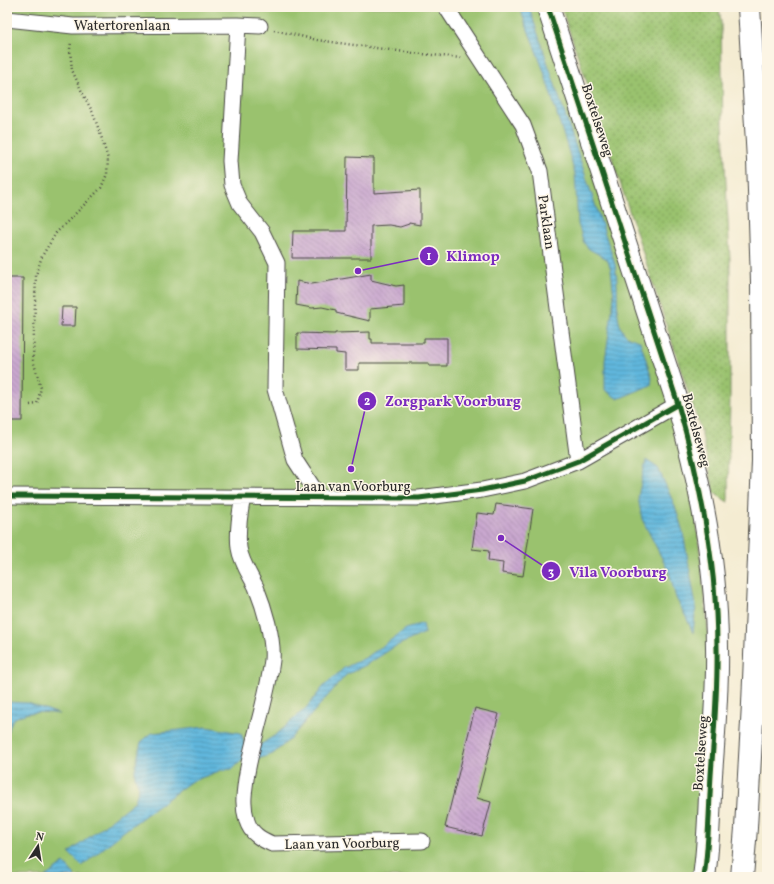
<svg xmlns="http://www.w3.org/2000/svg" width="774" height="884" font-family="Vollkorn,serif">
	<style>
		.grass { fill: url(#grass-dots); stroke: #62764c }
		.green { fill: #9ac26e; stroke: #62764c }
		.water { fill: url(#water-rules); stroke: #467184 }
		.building { fill: url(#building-back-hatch) }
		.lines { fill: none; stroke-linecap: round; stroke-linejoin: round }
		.street-casing { stroke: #494844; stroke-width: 17 }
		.secondary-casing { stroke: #494844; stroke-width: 24 }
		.highway-casing { stroke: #494844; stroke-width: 24 }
		.path { stroke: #494844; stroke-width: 2.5; stroke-dasharray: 1 3; stroke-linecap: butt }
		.street { stroke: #fff; stroke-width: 15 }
		.secondary { stroke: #fff; stroke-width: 22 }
		.highway { stroke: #fff; stroke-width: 22 }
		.cycleway-casing { stroke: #fcf5e5; stroke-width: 8 }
		.cycleway { stroke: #1b5e20; stroke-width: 5 }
		.labels { text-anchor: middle; stroke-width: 3; stroke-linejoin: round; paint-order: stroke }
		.street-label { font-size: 14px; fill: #2b2b2b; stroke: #fcf5e5 }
		.leader { fill: none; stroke: #7b2cbf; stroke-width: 1.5 }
		.callout-dot { fill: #7b2cbf; stroke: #fcf5e5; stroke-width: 1.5 }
		.mark-label { font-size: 12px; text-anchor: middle; font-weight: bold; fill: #fff }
		.callout-label { font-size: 15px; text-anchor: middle; font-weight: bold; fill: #7b2cbf; stroke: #fcf5e5; stroke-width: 3; stroke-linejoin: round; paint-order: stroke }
	</style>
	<defs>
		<pattern id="grass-dots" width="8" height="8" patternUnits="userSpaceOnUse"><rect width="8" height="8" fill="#9ac26e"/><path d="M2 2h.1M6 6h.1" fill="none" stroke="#7e9e5b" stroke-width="1.8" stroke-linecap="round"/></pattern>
		<pattern id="water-rules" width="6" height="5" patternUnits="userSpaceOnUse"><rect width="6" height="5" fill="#60b7dd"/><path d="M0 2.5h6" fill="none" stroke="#4f95b3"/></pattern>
		<pattern id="building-back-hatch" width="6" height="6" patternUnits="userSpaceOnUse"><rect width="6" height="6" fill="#c9a7cf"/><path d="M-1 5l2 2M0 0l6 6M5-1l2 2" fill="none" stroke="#a388a8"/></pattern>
	</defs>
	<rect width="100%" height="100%" fill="#fcf5e5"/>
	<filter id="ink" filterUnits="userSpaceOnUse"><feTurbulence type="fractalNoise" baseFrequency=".025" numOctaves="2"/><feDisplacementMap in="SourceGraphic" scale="8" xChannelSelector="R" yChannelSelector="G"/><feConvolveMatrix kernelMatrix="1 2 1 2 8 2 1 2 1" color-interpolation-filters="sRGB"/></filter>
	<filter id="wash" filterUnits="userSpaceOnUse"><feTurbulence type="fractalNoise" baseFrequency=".012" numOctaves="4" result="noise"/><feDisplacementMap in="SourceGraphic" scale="16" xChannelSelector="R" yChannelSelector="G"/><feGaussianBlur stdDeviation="0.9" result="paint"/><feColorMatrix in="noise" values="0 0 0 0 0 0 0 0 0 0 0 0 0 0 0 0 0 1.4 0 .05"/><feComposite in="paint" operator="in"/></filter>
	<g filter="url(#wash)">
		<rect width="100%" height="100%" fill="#f4ecd2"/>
		<path class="grass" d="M561,7H719L721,22L723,126L730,260V396L728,502L714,493L701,431L596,109Z"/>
		<path class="green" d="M7,7H548L688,439L716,707L704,877H7Z"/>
		<path class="water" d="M517,7H529L615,264C616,271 617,277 617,283C618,297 615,322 624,333C628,338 634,339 640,341L652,378L651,385L618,399L605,390V361L614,297L611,269L607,259L589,249L584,243L578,224L575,174L569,153L543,69L522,14Z
			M646,460L658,468L675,506L683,532L696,606L693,633L687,619L676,598L669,572L642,519L638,497Z
			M423,623L425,633L394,647L368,664L346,675L290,739L273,754L255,760H242L233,769L222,770L190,782L123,832L82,866L69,853L135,801L139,787L135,778V769L141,742L152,733L206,727L241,733L245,745H260L277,734L306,708L324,686L344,668L367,657L406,629Z
			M7,702L28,703L59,714C45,712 24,710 13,720C10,723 9,731 7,735Z
			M64,863L75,875L73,877H45Z"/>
		<g id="blocks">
			<path class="building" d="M347,157L374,158V193L420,190V225L409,223V224L400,227L389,225L371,226V258H292L293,231H346Z
				M371,274V280L396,286L404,285V306L370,309V321L336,313V310L322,307L312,308L296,305L297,281L312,284Z
				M7,278H23L22,421H7Z
				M62,307H76L75,326H61Z
				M370,332V339H372V343H424V338H447V366H429V363H359V370H345V354L336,353V350L297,349V333L335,334V333Z
				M496,504L533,509L523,576L502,573L503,563L488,561L489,551L472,549L477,513L494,515Z
				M475,708L499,714L477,798L491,802L482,836L445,827Z"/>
		</g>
	</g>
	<g filter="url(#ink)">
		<use href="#blocks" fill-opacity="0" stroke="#494844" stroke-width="1"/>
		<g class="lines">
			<g class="street-casing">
				<path id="street" d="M446,7L523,125L540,171L578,461
					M7,19L73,26L238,25
					M260,26L238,25L230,161L232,185L240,204L262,232L277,263L275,389L295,460L320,498
					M7,496L419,498L482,490L525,481L578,461L678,404
					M243,497C240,512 237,532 239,548C241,562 250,575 256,587C264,607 274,639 272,660C267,701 252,739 246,779C244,794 242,805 247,821C251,834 261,839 272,844L422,841"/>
			</g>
			<g class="secondary-casing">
				<path id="secondary" d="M548,7L678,404C700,481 717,568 717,648C718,690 714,732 711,775C709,809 709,843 704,877"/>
			</g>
			<g class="highway-casing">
				<path id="highway" d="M742,877L746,828L753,704L763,461L762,282L758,160L749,7"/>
			</g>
			<path class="path" d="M274,30L317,40L413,53L461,58
				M30,405L37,404L41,388L33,360L36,275L42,256L56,233L101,188L107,174L108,159L101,136L93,113L82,92L72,70L70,49L71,42"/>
			<use href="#street" class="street"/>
			<use href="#secondary" class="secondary"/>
			<use href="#highway" class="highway"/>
			<g class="cycleway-casing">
				<path id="cycleway" d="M548,7L678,404C700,481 717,568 717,648C718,690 714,732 711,775C709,809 709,843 704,877
					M7,496L419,498L482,490L525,481L578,461L678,404"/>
			</g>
			<use href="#cycleway" class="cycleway"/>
		</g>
	</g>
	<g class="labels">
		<g class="street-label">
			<text x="122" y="30">Watertorenlaan</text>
			<text transform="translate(598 120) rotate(72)" y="5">Boxtelseweg</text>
			<text transform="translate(547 222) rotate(82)" y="5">Parklaan</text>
			<text transform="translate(697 430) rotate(75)" y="5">Boxtelseweg</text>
			<text x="353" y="491">Laan van Voorburg</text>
			<text transform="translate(700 753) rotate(-86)" y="5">Boxtelseweg</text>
			<text transform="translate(342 843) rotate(-1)" y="5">Laan van Voorburg</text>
		</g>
	</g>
	<path class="leader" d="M358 271L429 256M351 469L367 401M501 538L551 571"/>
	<g class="callout-dot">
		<circle cx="358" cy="271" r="4"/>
		<circle cx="351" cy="469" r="4"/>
		<circle cx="501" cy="538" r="4"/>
		<circle cx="429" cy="256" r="10"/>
		<circle cx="367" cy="401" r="10"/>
		<circle cx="551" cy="571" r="10"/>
	</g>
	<g class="mark-label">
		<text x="429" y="260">1</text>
		<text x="367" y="405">2</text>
		<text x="551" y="576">3</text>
	</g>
	<g class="callout-label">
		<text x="473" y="261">Klimop</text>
		<text x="453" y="406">Zorgpark Voorburg</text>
		<text x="618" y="577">Vila Voorburg</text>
	</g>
	<rect width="774" height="884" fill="none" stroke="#fcf5e5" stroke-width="24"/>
	<g transform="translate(38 846) rotate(12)" stroke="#fcf5e5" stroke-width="3" paint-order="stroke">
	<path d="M0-3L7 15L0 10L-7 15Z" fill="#2b2b2b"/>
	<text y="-6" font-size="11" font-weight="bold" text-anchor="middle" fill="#2b2b2b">N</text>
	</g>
</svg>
